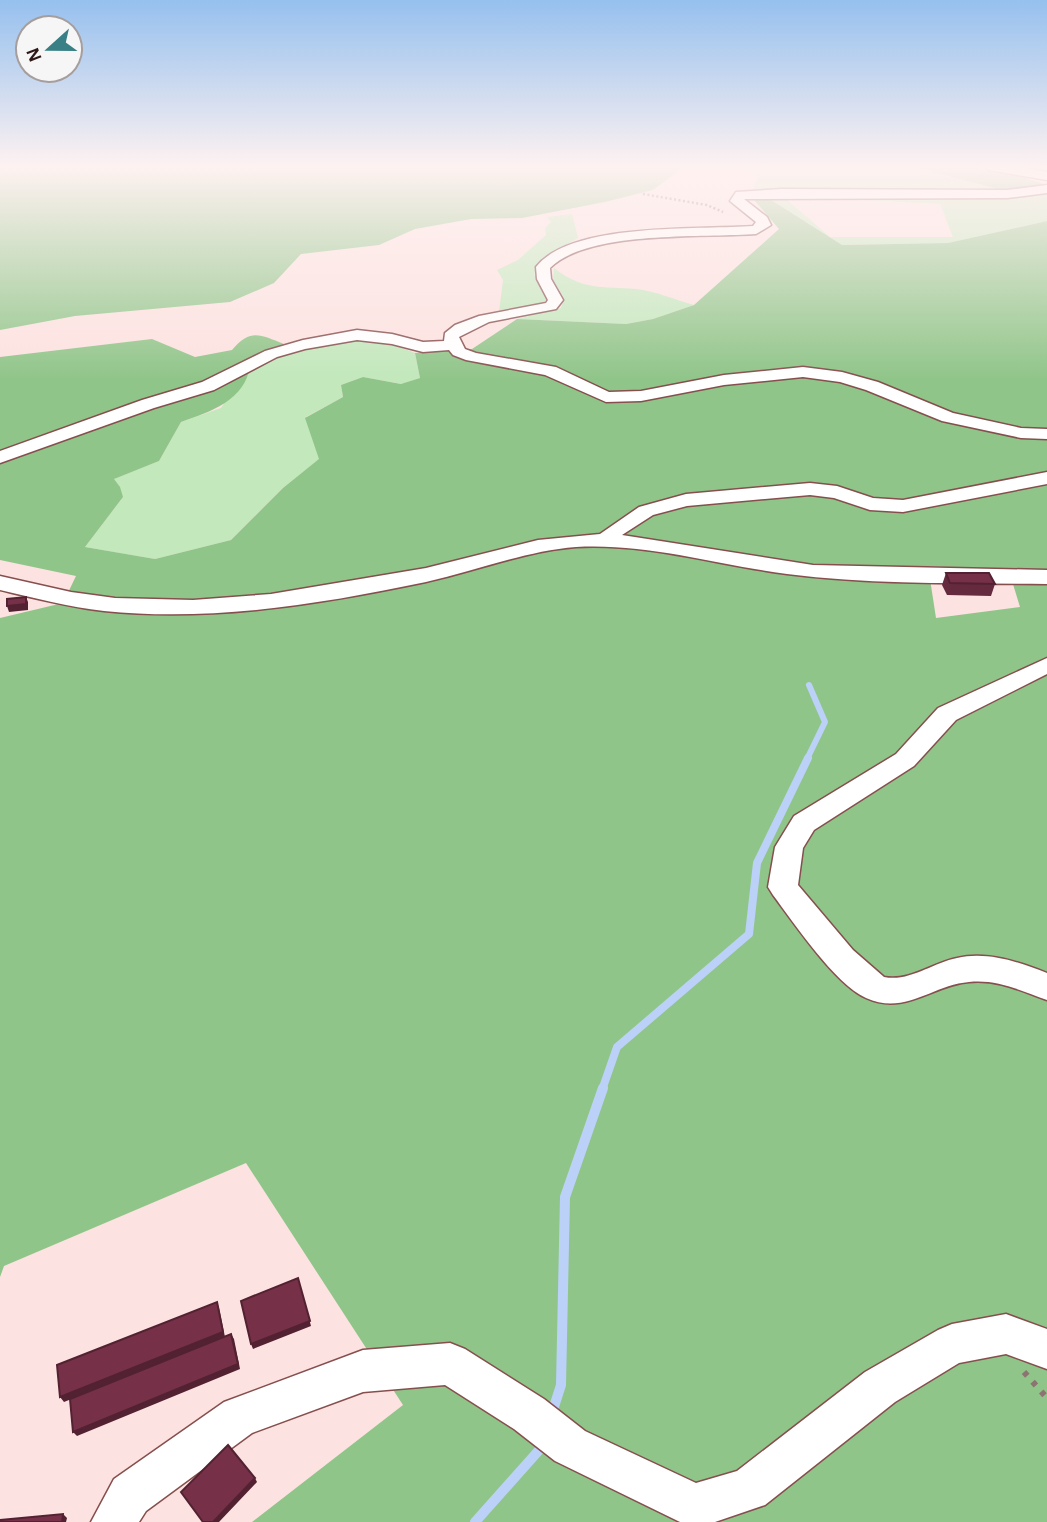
<svg xmlns="http://www.w3.org/2000/svg" width="1047" height="1522" font-family="'Alegreya Sans',sans-serif">
	<style>
		.green { fill: #c2e8bc }
		.forest { fill: #90c589; fill-rule: evenodd }
		.lines { fill: none; stroke-linecap: round; stroke-linejoin: round }
		.stream-far2 { stroke: #bbd1f8; stroke-width: 6 }
		.stream-far1 { stroke: #bbd1f8; stroke-width: 8 }
		.stream { stroke: #bbd1f8; stroke-width: 10 }
		.minor-casing { stroke: #864f4e; stroke-width: 3 }
		.path-far1 { stroke: #8c7472; stroke-width: 2.5; stroke-dasharray: 2 2.5; stroke-linecap: butt }
		.path { stroke: #8c7472; stroke-width: 6; stroke-dasharray: 5 8; stroke-linecap: butt }
		.minor { fill: #fff; fill-rule: evenodd }
		.wall { fill: #652a3e }
		.shaded-wall { fill: #532232 }
		.building { fill: #763148; stroke: #532232; stroke-width: 2 }
	</style>
	<rect width="100%" height="100%" fill="#fce2e0"/>
	<path class="green" d="M725,166H911L998,189L1019,191H752L758,177L744,168Z
		M1047,192V221L948,243L842,245L768,198L784,197L830,237H953L940,204L788,196Z
		M572,214L578,238L542,259L534,274L549,298L538,306L499,312L503,280L497,270L518,260L546,235L545,228L551,222L547,217Z
		M554,268C584,291 601,286 636,289C655,291 676,300 694,305L653,319L626,324L517,319L561,308L564,298L553,280Z
		M353,338L384,341L415,353L420,378L402,384L363,377L341,385L343,397L306,417L320,459L283,488L231,540L155,559L85,547L123,497L113,479L159,461L181,422L221,408L250,365L295,351Z"/>
	<path class="forest" d="M0,166H685L653,190L605,202L522,218L471,219L415,229L379,245L301,254L274,283L230,302L75,316L0,330Z
		M911,166C961,166 999,167 1046,185L1019,191L998,189Z
		M768,198L842,245L948,243L1047,221V1522H252L403,1405L246,1163L4,1266L0,1277V618L63,603L76,576L0,560V357L152,339L195,357L232,350C251,328 260,335 284,344L250,365C246,400 210,412 181,422L159,461L114,479L120,487L123,497L85,547L155,559L231,540L283,488L319,459L305,418L343,397L341,385L363,377L401,384L420,378L415,353L472,349L517,319L626,324L653,319L694,305L779,229L754,200ZM928,566L1009,571L1020,607L936,618Z"/>
	<g class="lines">
		<path class="stream-far2" d="M807,759L825,722L809,685"/>
		<path class="stream-far1" d="M602,1090L617,1047L749,934L757,863L808,758"/>
		<path class="stream" d="M551,1416L561,1385L565,1197L603,1088
			M475,1522L541,1448L544,1441"/>
		<g class="minor-casing">
			<path id="minor" d="M983,166H1016L1047,172V180L989,170Z
				M1047,185V193L1007,198L744,199L767,217L771,225L756,234C703,238 588,230 550,268L551,279L563,300L556,309L489,322L459,337L465,349L476,353L556,367L609,392L641,391L724,375L803,367L842,372L878,382L953,413L1021,428L1047,429V439L1021,438L942,421L866,390L840,382L803,377L724,385L641,401L606,402L545,375L466,360L453,355L449,350L423,352L392,344L357,340L305,349L277,357L214,390L154,408L0,463V451L142,400L202,382L265,351L303,340L357,330L392,334L423,342L444,341L445,333L455,325L479,316L546,303L548,300L537,279L536,267C571,222 698,230 753,226L756,222L730,201L736,192L781,189L1007,190Z
				M1047,472V484L903,512L870,510L834,498L810,495L687,506L653,515L622,535L813,565L1047,570V584C960,583 873,585 787,574C717,565 648,543 576,547C525,551 476,571 426,582C321,604 212,622 104,611C69,607 34,598 0,590V576L71,592L115,598L193,600L271,594L426,568L538,540L600,534L639,507L686,494L810,483L837,486L873,498L903,500Z
				M1047,658V674L956,720L914,766L814,830L803,848L798,885L853,950L884,977C910,982 932,963 957,958C987,951 1019,962 1047,973V1000C1021,991 998,979 969,982C932,985 905,1016 866,998C835,984 794,923 773,895L768,887L775,847L794,816L896,754L938,708Z
				M1006,1314L1047,1329V1369L1006,1354L959,1363L895,1402L765,1505L715,1522H680L555,1461L514,1429L445,1385L363,1392L252,1433L146,1511L139,1522H91L114,1479L224,1402L363,1350L450,1343L465,1349L544,1399L585,1431L696,1483L737,1471L865,1372L938,1330L952,1324Z"/>
		</g>
		<path class="path-far1" d="M643,194L707,205L723,212"/>
		<path class="path" d="M1024,1372L1047,1398"/>
		<use href="#minor" class="minor"/>
	</g>
	<path class="wall" d="M946,573L995,584L991,596L947,595L942,585Z"/>
	<path class="shaded-wall" d="M26,597L28,602V610L9,612L7,606Z
		M298,1278L311,1326L253,1349L251,1344Z
		M217,1302L219,1308L225,1337L64,1402L60,1397Z
		M231,1334L234,1339L240,1369L77,1436L73,1432Z
		M255,1478L257,1482L219,1522H213Z
		M63,1514L67,1518L66,1522H62Z"/>
	<path class="building" d="M946,573H989L995,584L950,583Z
		M26,597V604L7,606V599Z
		M298,1278L310,1321L251,1344L241,1301Z
		M217,1302L223,1332L60,1397L57,1365Z
		M231,1334L238,1364L73,1432L70,1399Z
		M228,1445L255,1478L213,1522H203L181,1492Z
		M63,1514L62,1522H0V1520Z"/>
	<linearGradient id="sky" x2="0" y2="1"><stop stop-color="#96c0ee"/><stop offset="0.44" stop-color="#fef2f1"/><stop offset="1" stop-color="#fef2f1" stop-opacity="0"/></linearGradient>
	<rect width="1047" height="379" fill="url(#sky)"/>
	<g transform="translate(49 49) rotate(249)"><circle r="33" fill="#f6f6f6" stroke="#a69d9d" stroke-width="2"/>
	<path d="M0-5L12 26L0 18L-12 26Z" fill="#388085"/>
	<text y="-10" font-size="19" font-weight="bold" text-anchor="middle" fill="#2e1817">N</text>
	</g>
</svg>
